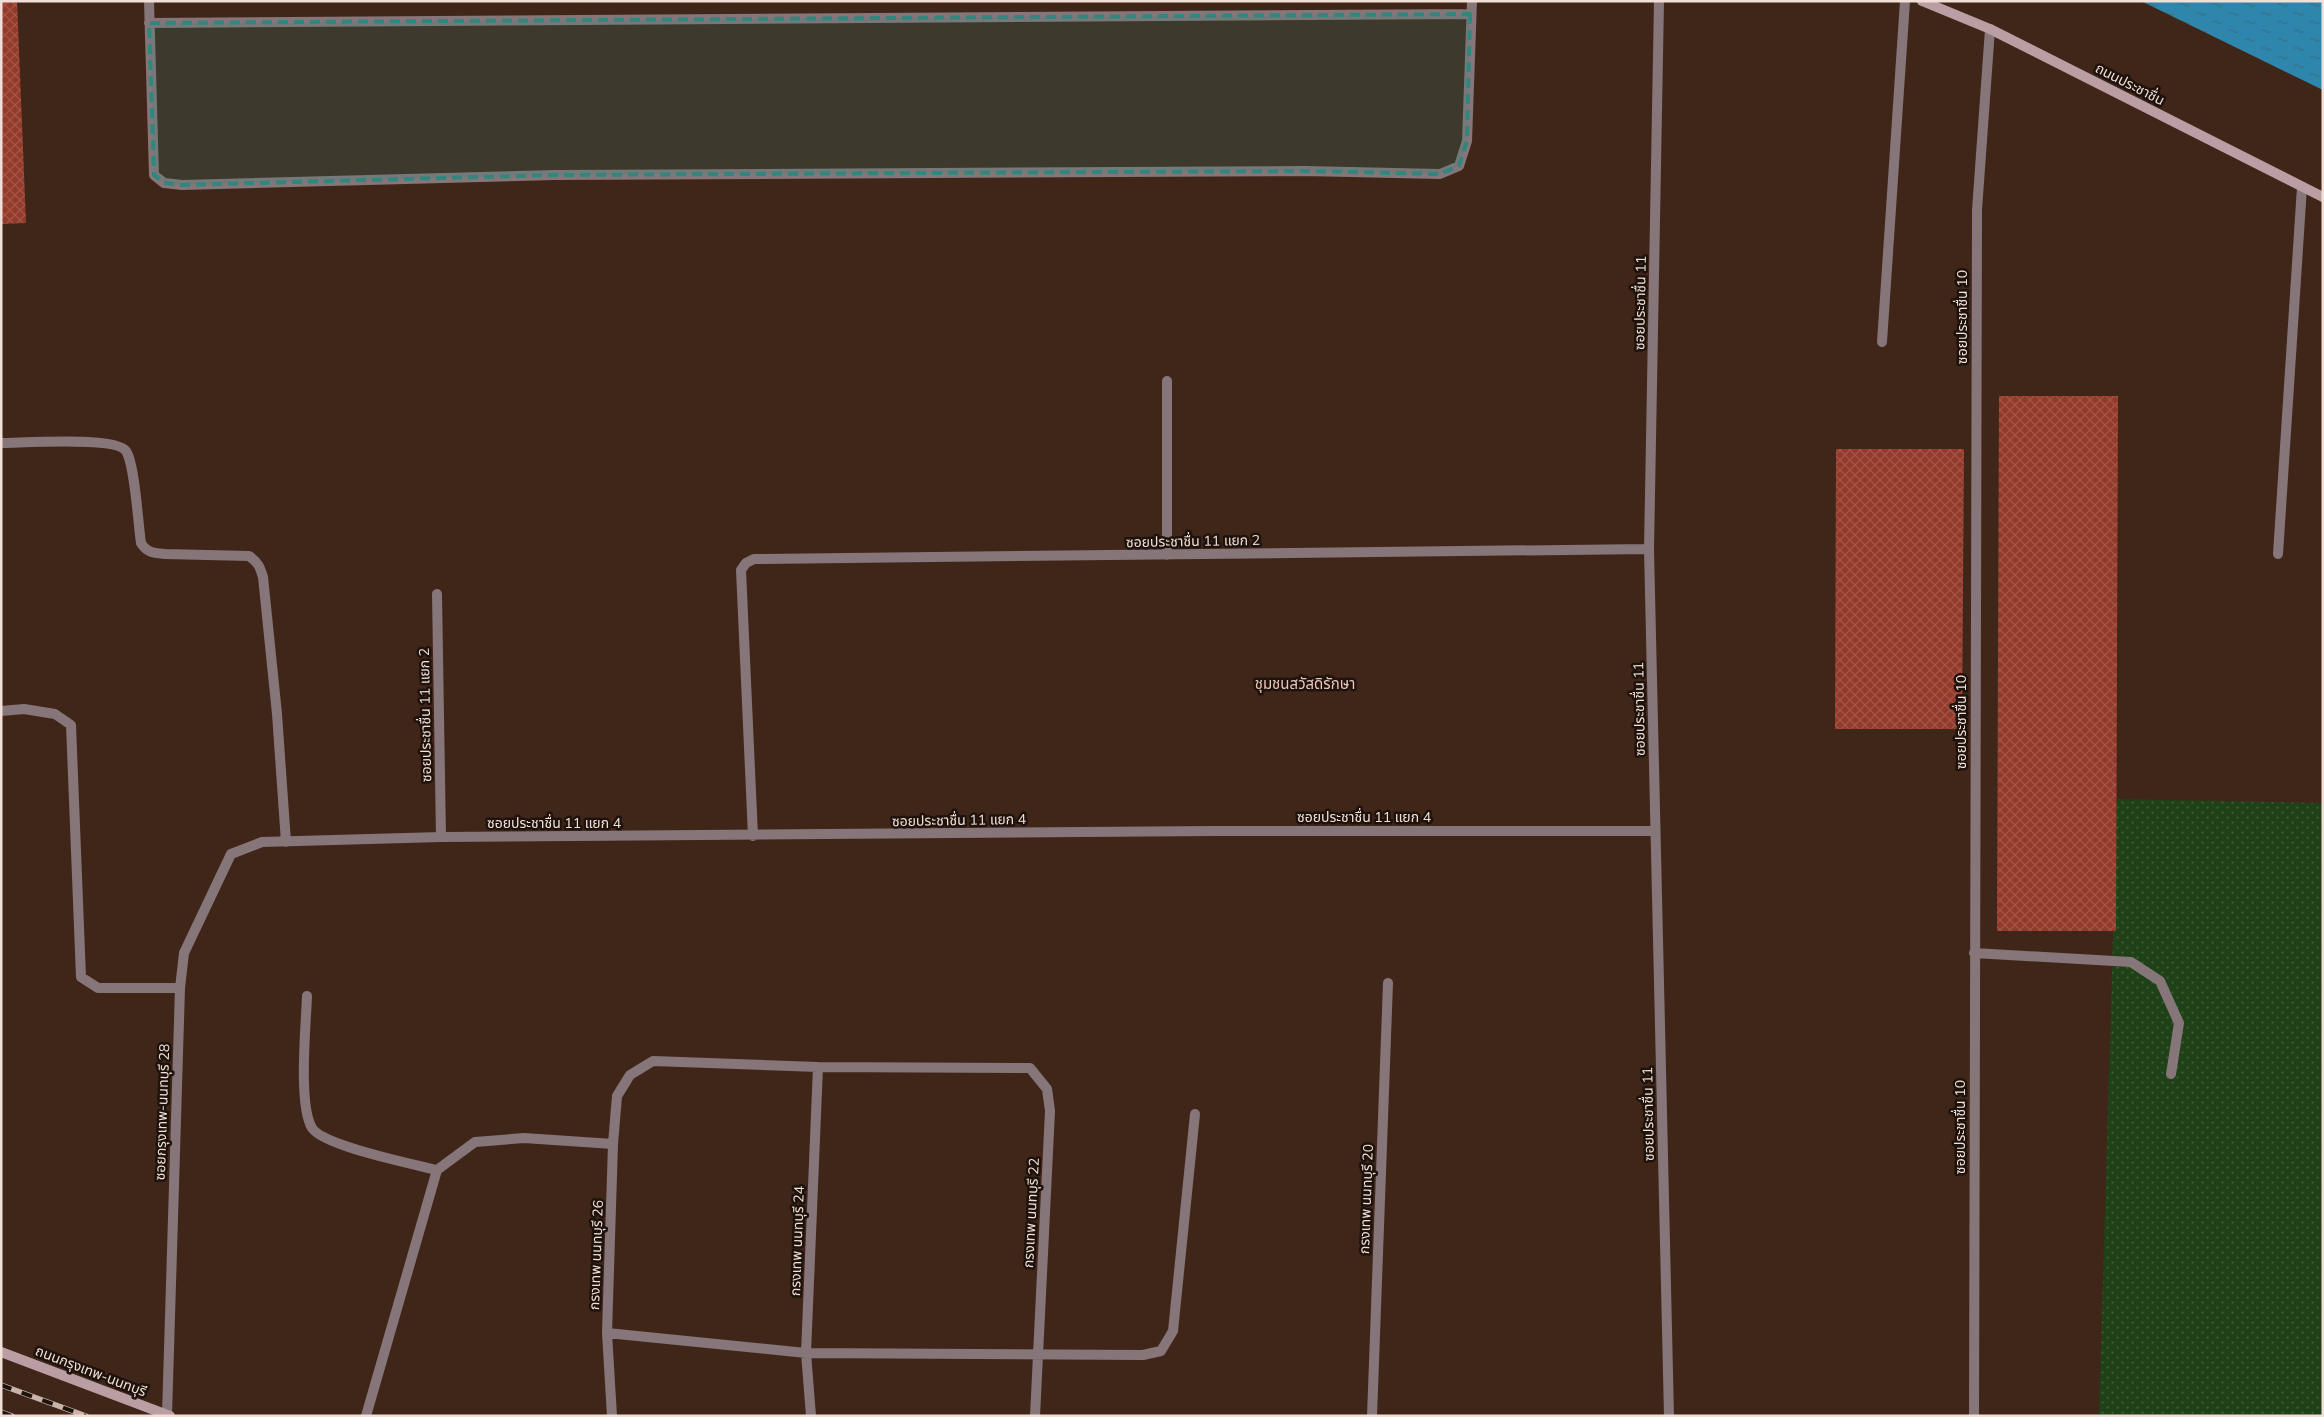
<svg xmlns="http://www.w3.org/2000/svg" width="2324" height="1417" font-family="Mulish,'Noto Sans Thai',sans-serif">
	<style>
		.grass { fill: url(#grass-dots) }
		.water { fill: url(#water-ripples) }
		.building { fill: url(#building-cross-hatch) }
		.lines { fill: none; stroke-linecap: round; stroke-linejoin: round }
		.minor { stroke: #867679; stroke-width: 10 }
		.secondary { stroke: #b99fa4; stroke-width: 10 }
		.rail-casing { stroke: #c8b4ab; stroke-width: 5.5 }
		.rail { stroke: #1e120c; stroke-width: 4; stroke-dasharray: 11; stroke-linecap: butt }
		.marked { fill: #31867e; fill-opacity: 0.2; stroke: #31867e; stroke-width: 4; stroke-dasharray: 10 6; stroke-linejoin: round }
		.labels { text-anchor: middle; stroke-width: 5; stroke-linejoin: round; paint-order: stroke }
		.street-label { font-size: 14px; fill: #f2e0d8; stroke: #1e120c }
		.neighbourhood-label { font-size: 15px; fill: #ebc7b7; stroke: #1e120c }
	</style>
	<defs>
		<pattern id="grass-dots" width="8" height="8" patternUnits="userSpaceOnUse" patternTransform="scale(1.25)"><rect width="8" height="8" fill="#1f4118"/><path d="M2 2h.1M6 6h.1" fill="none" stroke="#405c39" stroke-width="1.8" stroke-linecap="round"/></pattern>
		<pattern id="water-ripples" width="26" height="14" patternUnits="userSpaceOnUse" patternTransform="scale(1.25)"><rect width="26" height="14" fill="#2e86ac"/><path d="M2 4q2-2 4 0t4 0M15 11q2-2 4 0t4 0" fill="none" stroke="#376f87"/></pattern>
		<pattern id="building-cross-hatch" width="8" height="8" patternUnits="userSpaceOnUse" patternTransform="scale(1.25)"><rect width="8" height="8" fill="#933a2a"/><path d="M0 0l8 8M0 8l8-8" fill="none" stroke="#a35648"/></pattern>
	</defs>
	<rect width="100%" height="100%" fill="#402619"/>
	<path class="grass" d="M2117,799L2323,803V1416H2099Z"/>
	<path class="water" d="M2141,1H2323V90Z"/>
	<path class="building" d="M1,1H17L26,223L1,224Z
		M1999,396H2118L2116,931H1997Z
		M1836,449H1964L1962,729H1835Z"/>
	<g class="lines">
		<path class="minor" d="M149,1L154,175L164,183L182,185L555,175L1305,171L1440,174L1459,166L1467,141L1472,1
			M1659,1L1649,549L1669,1416
			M149,23L1470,14
			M1882,342L1905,1
			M1167,381V555
			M1,443C22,443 116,436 126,451C135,464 138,524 141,543C147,553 154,553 165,554L249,556C258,562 260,567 263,577L277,714L286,842
			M2278,554L2302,187
			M437,594L441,837
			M1,711L24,709L55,714L71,725L81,977L98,988H180
			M753,836L741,570L746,563L754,559L1649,549
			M1974,953L2131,962L2160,981L2179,1023L2171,1074
			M307,996C306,1025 298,1105 312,1128C323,1146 413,1164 437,1170
			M607,1333L806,1353L1143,1355L1161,1351L1173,1331L1195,1114
			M167,1415L180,988L184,953L231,854L262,842L441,837L1215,831H1655
			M366,1416L437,1170L475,1142L524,1138L613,1144
			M612,1416L607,1333L613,1144L617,1096L630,1075L653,1061L818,1067L1030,1068L1047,1089L1050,1111L1035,1416
			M811,1416L806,1353L818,1067
			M1372,1416L1388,983
			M1974,1416L1977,210L1990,29"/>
		<path class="secondary" d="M1922,1L1990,29L2323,197
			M1,1352L170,1416"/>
		<g class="rail-casing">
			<path id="rail" d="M1,1385L86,1416
				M1,1412L12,1416"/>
		</g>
		<use href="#rail" class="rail"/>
	</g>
	<path class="marked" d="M1470,14L1467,141L1459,166L1440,174L1305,171L555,175L182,185L164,183L154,175L149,23Z"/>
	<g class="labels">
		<g class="street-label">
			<text transform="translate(2130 84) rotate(27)" y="5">ถนนประชาชื่น</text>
			<text transform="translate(1640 303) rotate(-89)" y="5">ซอยประชาชื่น 11</text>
			<text transform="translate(1962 317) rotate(-90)" y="5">ซอยประชาชื่น 10</text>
			<text transform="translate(1193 541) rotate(-1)" y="5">ซอยประชาชื่น 11 แยก 2</text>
			<text transform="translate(1639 709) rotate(-91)" y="5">ซอยประชาชื่น 11</text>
			<text transform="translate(425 715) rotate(-91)" y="5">ซอยประชาชื่น 11 แยก 2</text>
			<text transform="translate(1961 722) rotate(-90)" y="5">ซอยประชาชื่น 10</text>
			<text x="1364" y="822">ซอยประชาชื่น 11 แยก 4</text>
			<text transform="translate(959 820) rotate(-1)" y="5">ซอยประชาชื่น 11 แยก 4</text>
			<text x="554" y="828">ซอยประชาชื่น 11 แยก 4</text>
			<text transform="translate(162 1112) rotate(-88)" y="5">ซอยกรุงเทพ-นนทบุรี 28</text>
			<text transform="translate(1648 1114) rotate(-91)" y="5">ซอยประชาชื่น 11</text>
			<text transform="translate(1960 1127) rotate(-90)" y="5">ซอยประชาชื่น 10</text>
			<text transform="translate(1366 1199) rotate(-88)" y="5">กรงเทพ นนทบุรี 20</text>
			<text transform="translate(1031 1213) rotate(-87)" y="5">กรงเทพ นนทบุรี 22</text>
			<text transform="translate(797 1241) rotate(-88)" y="5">กรงเทพ นนทบุรี 24</text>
			<text transform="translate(596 1255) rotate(-88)" y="5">กรงเทพ นนทบุรี 26</text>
			<text transform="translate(91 1371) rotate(21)" y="5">ถนนกรุงเทพ-นนทบุรี</text>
		</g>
		<g class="neighbourhood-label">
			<text x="1305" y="689">ชุมชนสวัสดิรักษา</text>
		</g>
	</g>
	<rect width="2324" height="1417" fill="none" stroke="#f2e0d8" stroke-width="5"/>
</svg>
